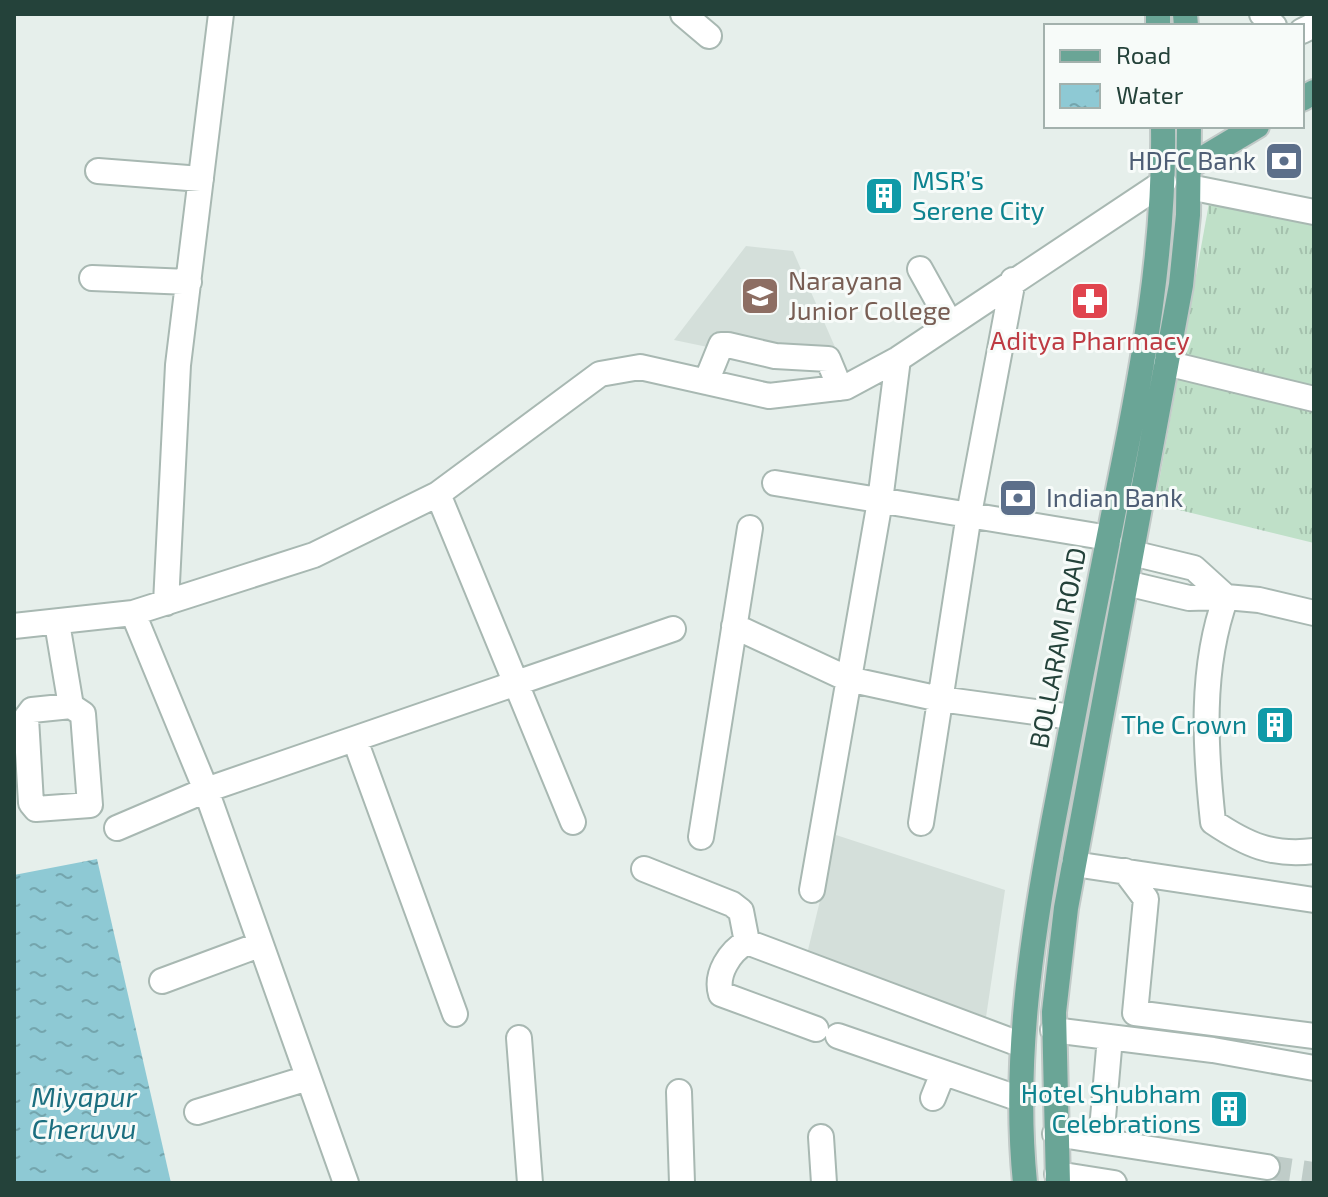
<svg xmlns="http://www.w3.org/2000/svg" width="1328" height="1197" font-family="'Exo 2',sans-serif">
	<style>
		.built { fill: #d4dfda }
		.grass { fill: url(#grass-tufts) }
		.water { fill: url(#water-ripples) }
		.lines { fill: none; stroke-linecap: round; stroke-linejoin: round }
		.minor-tunnel { stroke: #bfccc8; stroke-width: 24; stroke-dasharray: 24 12; stroke-linecap: butt }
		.minor-casing { stroke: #a8b8b2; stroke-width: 28 }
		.major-casing { stroke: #c2cac8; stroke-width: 28 }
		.minor { stroke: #fff; stroke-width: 24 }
		.major { stroke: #6aa596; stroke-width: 24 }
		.labels { text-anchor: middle; stroke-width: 6; stroke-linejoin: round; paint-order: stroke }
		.service-label { font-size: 26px; fill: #4e5e75; stroke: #f7fbf9; text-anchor: end }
		.culture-label { font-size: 26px; fill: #0d838f; stroke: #f7fbf9; text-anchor: end }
		.education-label { font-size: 26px; fill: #785e54; stroke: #f7fbf9; text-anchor: start }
		.health-label { font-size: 26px; fill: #be3a42; stroke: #f7fbf9 }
		.street-label { font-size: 26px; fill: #24423a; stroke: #f7fbf9 }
		.water-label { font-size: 28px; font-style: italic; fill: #1c6f80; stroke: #f7fbf9 }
	</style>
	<defs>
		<pattern id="grass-tufts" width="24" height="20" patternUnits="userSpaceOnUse" patternTransform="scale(2)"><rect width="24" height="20" fill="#bfe0c8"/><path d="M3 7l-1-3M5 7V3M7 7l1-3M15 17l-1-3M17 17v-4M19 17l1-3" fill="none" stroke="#a4c1ad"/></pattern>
		<pattern id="water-ripples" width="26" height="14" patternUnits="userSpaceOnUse" patternTransform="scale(2)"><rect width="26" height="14" fill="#8ec9d4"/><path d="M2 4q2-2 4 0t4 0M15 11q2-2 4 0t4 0" fill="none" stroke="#74a5ad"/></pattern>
	</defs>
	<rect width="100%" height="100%" fill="#e6efeb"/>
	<path class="built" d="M746,246L793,251L842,363L809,368L674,340Z
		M836,835L1005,890L986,1017L807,954Z"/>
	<path class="grass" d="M1209,203L1314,223V543L1155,504Z"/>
	<path class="water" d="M97,859L171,1183H14V875Z"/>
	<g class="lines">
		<path class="minor-tunnel" d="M1267,1167L1314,1174"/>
		<g class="minor-casing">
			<path id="minor" d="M683,14L709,36
				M1262,14L1274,26
				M1302,31L1314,25
				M98,171L201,179
				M1189,187L1314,212
				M920,269L950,323
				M92,278L189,282
				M1166,363L1314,399
				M706,382L721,345H728L775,356L828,359L840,388
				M775,483L1109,538
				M438,494L573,822
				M1126,583L1189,598L1226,597L1194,568L1132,553
				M166,603L178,365L221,14
				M133,613L206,790L346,1183
				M1314,613L1259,600L1226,597C1200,668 1205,748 1213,822C1247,845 1272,856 1314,851
				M57,623L71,706L83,714L90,805L36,809L31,803L26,718L32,710L71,706
				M14,626L133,613L314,555L438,494L600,374L640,367L769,396L846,387L898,359L1164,182
				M734,626L848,679L940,699L1072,717
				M355,740L455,1014
				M921,823L969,514L1013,280
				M117,828L206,790L673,629
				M701,837L750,528
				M1074,864L1314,900
				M644,869L732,904L741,911L747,942
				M1125,871L1146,899L1135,1013L1314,1036
				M812,890L880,501L898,359
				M162,981L259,945
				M816,1029L721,994C715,974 730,951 747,942L1022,1045
				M1053,1030L1213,1050L1314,1068
				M838,1036L1023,1100
				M519,1038L530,1183
				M679,1092L682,1183
				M933,1098L943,1073
				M197,1112L308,1078
				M1055,1134L1267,1167
				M821,1137L824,1183
				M1101,1141L1110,1037
				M1057,1174L1114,1183"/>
		</g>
		<g class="major-casing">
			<path id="major" d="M1158,14V26
				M1185,14L1186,26
				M1302,99L1314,92
				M1190,166L1257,126
				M1025,1183C1013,1063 1031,941 1053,823C1074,710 1097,598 1119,485C1143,366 1165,248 1163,126
				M1058,1183L1054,1012L1066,908L1181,285L1188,215L1189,126"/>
		</g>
		<use href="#minor" class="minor"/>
		<use href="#major" class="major"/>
	</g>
	<defs>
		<g id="bank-square" transform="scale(2)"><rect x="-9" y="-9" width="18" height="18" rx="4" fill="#5c6f8a" stroke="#f7fbf9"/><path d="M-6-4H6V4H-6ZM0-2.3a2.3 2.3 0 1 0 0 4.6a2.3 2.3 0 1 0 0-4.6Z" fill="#fff"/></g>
		<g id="building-square" transform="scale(2)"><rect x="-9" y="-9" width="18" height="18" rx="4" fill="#0f9aa8" stroke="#f7fbf9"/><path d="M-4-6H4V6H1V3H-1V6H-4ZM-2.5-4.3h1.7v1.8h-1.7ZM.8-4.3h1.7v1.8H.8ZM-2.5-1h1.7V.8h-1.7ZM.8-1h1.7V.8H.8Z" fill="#fff"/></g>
		<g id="university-square" transform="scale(2)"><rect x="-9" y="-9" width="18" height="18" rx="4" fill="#8d6e63" stroke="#f7fbf9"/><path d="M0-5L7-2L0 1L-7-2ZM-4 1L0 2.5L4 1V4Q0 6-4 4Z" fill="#fff"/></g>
		<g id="pharmacy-square" transform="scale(2)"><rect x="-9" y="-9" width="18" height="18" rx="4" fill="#e0444e" stroke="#f7fbf9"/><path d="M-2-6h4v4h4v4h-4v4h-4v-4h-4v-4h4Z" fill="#fff"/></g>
	</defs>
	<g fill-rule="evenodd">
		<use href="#bank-square" x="1284" y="161"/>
		<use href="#building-square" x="884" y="196"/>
		<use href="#university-square" x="760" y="296"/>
		<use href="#pharmacy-square" x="1090" y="301"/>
		<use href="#bank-square" x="1018" y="498"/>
		<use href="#building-square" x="1275" y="725"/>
		<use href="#building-square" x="1229" y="1109"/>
	</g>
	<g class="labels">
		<g class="service-label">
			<text x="1256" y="170">HDFC Bank</text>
			<text x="1046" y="507" text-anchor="start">Indian Bank</text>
		</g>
		<g class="culture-label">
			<text x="912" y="190" text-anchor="start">MSR’s<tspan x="912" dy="30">Serene City</tspan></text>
			<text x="1247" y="734">The Crown</text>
			<text x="1201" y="1103">Hotel Shubham<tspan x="1201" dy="30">Celebrations</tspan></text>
		</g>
		<g class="education-label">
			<text x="788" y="290">Narayana<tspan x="788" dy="30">Junior College</tspan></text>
		</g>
		<g class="health-label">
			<text x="1090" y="350">Aditya Pharmacy</text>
		</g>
		<g class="street-label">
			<text transform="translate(1058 648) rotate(-79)" y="9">BOLLARAM ROAD</text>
		</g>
		<g class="water-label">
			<text x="84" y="1107">Miyapur<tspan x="84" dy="32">Cheruvu</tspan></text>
		</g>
	</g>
	<rect width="1328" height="1197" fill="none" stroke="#24423a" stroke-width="32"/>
	<rect x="1044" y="24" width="260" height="104" fill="#f7fbf9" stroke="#a3b1ad" stroke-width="2"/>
	<rect x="1060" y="50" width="40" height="12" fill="#6aa596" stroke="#a3b1ad" stroke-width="2"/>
	<text x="1116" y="64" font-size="24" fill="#24423a">Road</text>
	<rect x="1060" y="84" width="40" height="24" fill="url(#water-ripples)" stroke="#a3b1ad" stroke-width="2"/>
	<text x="1116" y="104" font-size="24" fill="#24423a">Water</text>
</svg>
